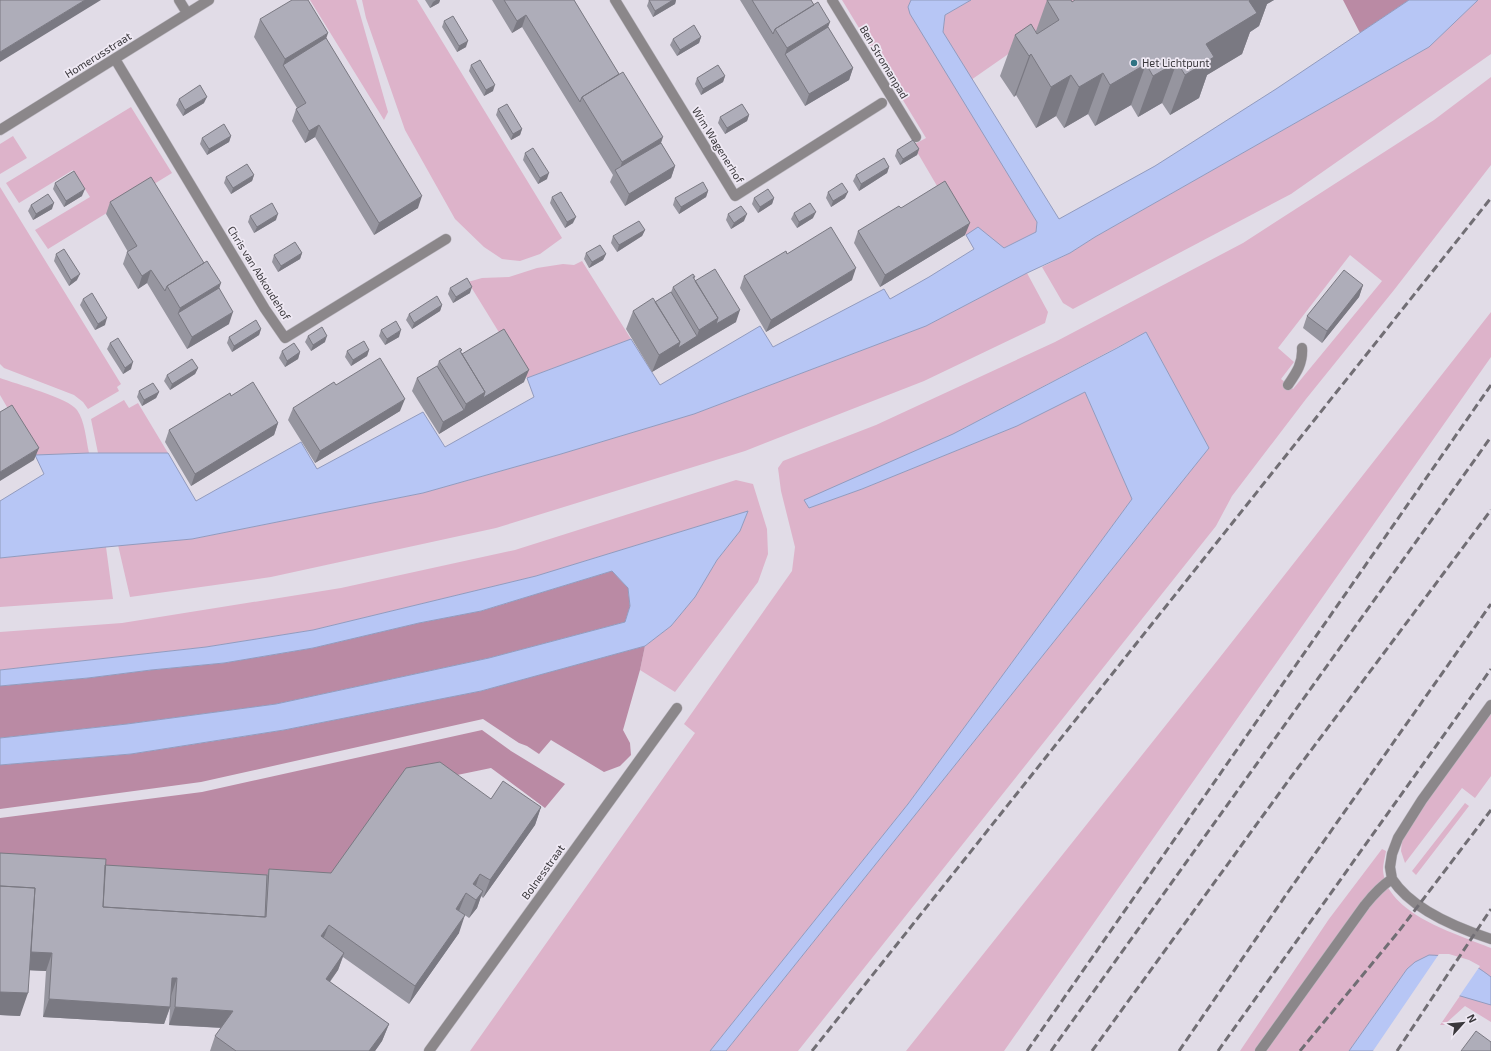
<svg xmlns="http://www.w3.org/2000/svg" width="1491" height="1051" font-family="'Exo 2',sans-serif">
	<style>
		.green { fill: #ddb3ca; fill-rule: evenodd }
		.forest { fill: #ba8aa4 }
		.water { fill: #b7c6f5; stroke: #929bbe }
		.pier { fill: #e1dce7 }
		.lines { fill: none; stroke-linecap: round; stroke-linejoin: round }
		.minor-casing { stroke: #bcb8c1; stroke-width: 11 }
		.minor { stroke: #8b878a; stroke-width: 10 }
		.rail { stroke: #716e74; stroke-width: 3; stroke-dasharray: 8 4; stroke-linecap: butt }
		.wall { fill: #96959f }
		.shaded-wall { fill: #7a7982 }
		.building { fill: #aeadb9; stroke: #7a7982 }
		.poi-dot { fill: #2f7383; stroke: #efe9f4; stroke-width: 1.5 }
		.labels { text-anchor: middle; stroke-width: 3.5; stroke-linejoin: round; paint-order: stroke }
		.street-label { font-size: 11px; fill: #3a383c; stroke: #efe9f4 }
		.poi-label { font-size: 11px; fill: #3a383c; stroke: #efe9f4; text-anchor: start }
	</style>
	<rect width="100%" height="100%" fill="#e1dce7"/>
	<path class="green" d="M310,0H356L388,112L384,120Z
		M362,0H417L562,238L540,254L520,261L502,259L484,247L455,219L405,130L366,18Z
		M842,0H911L908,7L1037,222L1036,232L1004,248L974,249L913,145L926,138Z
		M971,0H1077L1079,5L971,80L943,32L945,15Z
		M1478,0H1491V54L1291,194L1073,309L1063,303L1042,267L1070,253L1095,237L1429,47Z
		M1491,77V165L1394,290L1306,399L1232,496L1216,526L798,1051H726L1209,448L1146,332L953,434L805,500L809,508L862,489L1017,426L1085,392L1132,499L908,804L710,1051H470L695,733L684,724L792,571L795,547L781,491L778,468L783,461L876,425L1055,342L1243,243L1434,120ZM1350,255L1382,281L1293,389L1281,379L1294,362L1278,348Z
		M131,107L172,173L48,249L35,230L90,197L73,170L19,203L6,183Z
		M13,136L27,158L0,174V144Z
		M0,187L121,384L117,387L119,391L88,409L83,402L74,395L4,368L0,364Z
		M582,261L631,339L527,378L468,282L482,278L509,277L537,268L563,264L574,265Z
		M1027,273L1048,312L1045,323L924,381L745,451L496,528L271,577L130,597L118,545L192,539L423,493L561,454L694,414L926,326Z
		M1491,312V357L1004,1051H906L1217,661Z
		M0,378C16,384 69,398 77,410C85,421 86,440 89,453L35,455L0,395Z
		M124,400L129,408L138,403L168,453H98L91,419Z
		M736,480L753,484L767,529L768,554L758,582L675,692L640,670L645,646L671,626L695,597L717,560L740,531L748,511L536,576L313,630L206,647L0,670V632L122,623L341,588L515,550Z
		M106,547L113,599L0,607V558Z
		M1491,714V776L1475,798L1462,788L1405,863L1401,851L1402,840L1426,801Z
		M1465,803L1469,806L1416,875L1412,871Z
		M1382,849L1386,851C1385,857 1383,864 1383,870C1386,914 1457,934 1491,948V1022L1465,1006L1444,1025H1440L1479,968L1407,969L1349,1051H1240L1329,919Z"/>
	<path class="forest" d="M1343,0H1409L1360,33Z
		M612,571L628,588L630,606L625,622L489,658L276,704L127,724L0,738V686L88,678L151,670L224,663L313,648L419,623L481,611Z
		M645,646L640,670L623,730L630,743L631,755L620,766L604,772L551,740L539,754L527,746L519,743L483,719L201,782L0,809V765L131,754L284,730L481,691Z
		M482,730L511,751L565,784L545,808L491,768L433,780L325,891L0,871V818L202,792Z"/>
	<path class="water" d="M911,0H971L945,15L943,32L1059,219L1155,166L1276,89L1409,0H1478L1429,47L1095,237L1070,253L1027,273L926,326L694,414L561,454L423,493L192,539L106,547L0,558V501L44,474L35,455L89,453H168L196,501L301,442L317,469L423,412L445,447L534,397L527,378L631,339L660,385L760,326L773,347L884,289L890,299L929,277L974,249L966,235L978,227L1004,248L1036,232L1037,222L910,14L908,7Z
		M1146,332L1209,448L726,1051H710L908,804L1132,499L1085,392L1017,426L862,489L809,508L804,500L953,434L1117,348Z
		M748,511L740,531L717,560L695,597L671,626L645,646L481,691L284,730L131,754L0,765V738L127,724L276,704L489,658L625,622L630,606L628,588L612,571L481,611L419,623L313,648L224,663L151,670L88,678L0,686V670L206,647L313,630L536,576Z
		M1429,955C1457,956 1469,960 1491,977V1005L1440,990L1432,992L1421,999L1385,1051H1349L1407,969L1415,962Z"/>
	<path class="pier" d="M1439,954H1449L1469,960L1480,966L1458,998L1440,992L1433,993L1422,1001L1387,1051H1373Z"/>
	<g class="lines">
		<g class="minor-casing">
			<path id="minor" d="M179,0L187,13
				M615,0L735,196L882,103
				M832,0L916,137
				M115,59L265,309L285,338L446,239
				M0,130L209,0
				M1288,385C1297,372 1303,363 1302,348
				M1392,879C1412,910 1457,928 1491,939
				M429,1051L677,708
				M1260,1051L1365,905C1373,895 1381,886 1392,879L1390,867L1392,854L1398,838L1422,800L1491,705"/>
		</g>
		<use href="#minor" class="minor"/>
		<path class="rail" d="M812,1051L1491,198
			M1027,1051L1491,385
			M1051,1051L1491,437
			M1092,1051L1291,777L1491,510
			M1179,1051L1288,892L1491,604
			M1218,1051L1491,669
			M1300,1051L1399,931L1491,810
			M1397,1051L1491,909"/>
	</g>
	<path class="wall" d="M425,0H440L439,3L430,8Z
		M492,0H574L675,166L671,178L625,206L610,182L613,175L522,27L512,33Z
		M649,0H676L675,4L653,17L647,6Z
		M740,0H811L853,68L849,80L805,106Z
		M1047,0L1072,2L1075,0H1274L1267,4L1259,26L1250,32L1242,54L1207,75L1199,98L1170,115L1162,103L1138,117L1131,105L1095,126L1088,114L1064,128L1056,116L1036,128L1016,95L1014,97L1000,76L1015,35L1036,31Z
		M260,19L326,38L418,208L374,235L315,137L305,143L292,121L296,109L297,108L254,37Z
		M444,21L466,47L457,52L442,27Z
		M701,37L699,43L677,56L670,45L673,39Z
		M471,65L493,91L484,96L469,71Z
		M725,76L723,82L701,95L695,84L697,78Z
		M179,99L204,103L183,116L176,105Z
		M498,109L522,129L520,135L511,140L496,115Z
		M749,115L747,121L725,134L718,123L720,117Z
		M231,136L229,142L207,155L200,144L202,138Z
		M919,149L917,155L900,165L895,156L897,150Z
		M525,153L547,179L538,184L523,160Z
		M889,167L887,173L859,191L853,181L856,175Z
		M254,175L252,181L231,194L224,183L226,177Z
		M55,183L82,196L64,207L53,189Z
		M708,191L706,197L679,214L673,205L675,198Z
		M828,192L845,198L831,207L826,198Z
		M552,197L573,223L565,228L550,203Z
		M754,198H774L772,204L758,213L752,204Z
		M110,202L219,288L229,324L187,349L147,283L138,289L123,264L127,252H128L106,214Z
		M31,205L52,209L33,220L28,211Z
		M901,208L965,235L880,287L854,243L858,231Z
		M794,213L813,218L797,228L791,219Z
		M728,214L744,221L731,229L726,220Z
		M250,216L276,220L254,233L248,222Z
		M645,230L642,236L617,252L611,243L613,236Z
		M302,253L300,259L278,272L272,262L274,255Z
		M586,253L606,254L603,260L589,268L584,259Z
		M56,254L77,280L69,286L54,261Z
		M787,254L852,280L766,332L740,288L744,276Z
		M695,277L694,279L695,281L736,322L652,372L626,329L633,311L655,302L671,292L673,287Z
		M1363,285L1359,297L1322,343L1303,328L1307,316Z
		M450,288L470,293L453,303L448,294Z
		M83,299L105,325L95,330L80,305Z
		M442,305L440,311L412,329L406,320L409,314Z
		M261,329L259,335L232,352L227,343L229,337Z
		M381,330L399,337L385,345L379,336Z
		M308,336L325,342L311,351L305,342Z
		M110,343L131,369L123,374L107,349Z
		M369,350L367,356L351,366L345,357L347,351Z
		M462,350L461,352L462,354L524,382L439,434L412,391L417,378L437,366L439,361Z
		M282,351L300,352L298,359L285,367L279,358Z
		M198,368L195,374L170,390L164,381L167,375Z
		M336,385L400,411L315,463L288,420L293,408Z
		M139,391L159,392L156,398L142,406L137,397Z
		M231,396L278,423L274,435L191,486L165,442L169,430Z
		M491,799L541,807L535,825L483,898L481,896L477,908L469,918L459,911V933L409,1004L343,957L338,970L330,982L389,1024L382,1041L375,1051H210L215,1036L221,1028L169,1025L170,1008L164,1024L43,1017L46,971L29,970L20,1016L0,1015V853L105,865L267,875L269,869L331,873Z"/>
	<path class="shaded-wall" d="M85,0H101L0,62V52Z
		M436,0H440L439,3L430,8L433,2Z
		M673,0H676L675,4L653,17L655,11Z
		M1250,0H1274L1267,4L1259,26L1250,32L1242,54L1207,75L1199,98L1170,115L1185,75L1206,44Z
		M526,15L522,27L512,33L517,21Z
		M830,22L824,39L785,54L787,48Z
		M328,33L322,51L283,65L285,59Z
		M701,37L699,43L677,56L680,50Z
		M468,41L466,47L457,52L459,46Z
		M1031,54L1016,95L1014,97L1029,56Z
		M1177,62L1162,103L1138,117L1153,76Z
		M1146,64L1131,105L1095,126L1110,85Z
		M853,68L849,80L805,106L809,94Z
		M1103,73L1088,114L1064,128L1079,87Z
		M1071,75L1056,116L1036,128L1051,87Z
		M725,76L723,82L701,95L703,89Z
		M495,85L493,91L484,96L486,90Z
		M207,97L204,103L183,116L185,110Z
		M749,115L747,121L725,134L727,128Z
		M319,125L315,137L305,143L309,131Z
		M522,129L520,135L511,140L513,134Z
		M231,136L229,142L207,155L209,149Z
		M663,137L657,155L618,175L622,162Z
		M919,149L917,155L900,165L903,159Z
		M675,166L671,178L625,206L629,194Z
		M889,167L887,173L859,191L861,184Z
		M549,173L547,179L538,184L540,178Z
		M254,175L252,181L231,194L233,188Z
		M85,189L82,196L64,207L66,201Z
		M708,191L706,197L679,214L681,207Z
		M848,192L845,198L831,207L833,201Z
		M422,196L418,208L374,235L379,223Z
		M774,198L772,204L758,213L760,207Z
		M54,203L52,209L33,220L36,214Z
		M816,212L813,218L797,228L799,222Z
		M278,214L276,220L254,233L257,227Z
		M747,214L744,221L731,229L734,223Z
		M576,217L573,223L565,228L567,222Z
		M970,223L965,235L880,287L885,275Z
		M645,230L642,236L617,252L619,245Z
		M302,253L300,259L278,272L281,266Z
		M606,254L603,260L589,268L592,262Z
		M856,268L852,280L766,332L771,320Z
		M151,270L147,283L138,289L142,276Z
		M80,274L77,280L69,286L71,280Z
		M221,283L215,301L178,313L180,308Z
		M1363,285L1359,297L1322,343L1327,331Z
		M472,287L470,293L453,303L456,297Z
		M442,305L440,311L412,329L414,323Z
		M740,310L736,322L712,336L716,324Z
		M233,312L229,324L187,349L192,337Z
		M107,318L105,325L95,330L98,324Z
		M718,318L712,336L652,372L659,355L680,342L697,336L699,330Z
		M261,329L259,335L232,352L234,346Z
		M401,330L399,337L385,345L387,339Z
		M327,336L325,342L311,351L313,345Z
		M369,350L367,356L351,366L353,360Z
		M300,352L298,359L285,367L287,361Z
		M133,362L131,369L123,374L125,368Z
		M198,368L195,374L170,390L172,384Z
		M529,370L524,382L439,434L443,422L464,410L466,404L485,392Z
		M159,392L156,398L142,406L144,400Z
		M405,399L400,411L315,463L320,451Z
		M278,423L274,435L191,486L195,474Z
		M39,448L34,460L0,481V472Z
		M541,807L535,825L483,898L490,880Z
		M480,874L474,891L473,884Z
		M483,891L477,908L469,918L476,900Z
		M466,893L459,911L456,909Z
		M465,915L459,933L409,1004L415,986Z
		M329,925L322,942L321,936Z
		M29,952L52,953L46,971L23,970Z
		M344,953L338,970L319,996L326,979Z
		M172,978H177L171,996Z
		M0,992L28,993L20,1016L0,1015Z
		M49,999L170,1007L164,1024L43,1017Z
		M175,1007L233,1011L227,1028L169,1025Z
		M389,1024L382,1041L375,1051H369Z"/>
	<path class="building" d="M0,0H85L0,52Z
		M292,0H308L328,33L285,59L260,19Z
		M504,0H574L619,74L582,97L580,102L526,15L517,21Z
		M649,0H673L655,11Z
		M752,0H811L814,5L775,29L773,34Z
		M1047,0H1071L1072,2L1075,0H1250L1249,1L1257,13L1206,44L1214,57L1185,75L1177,62L1153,76L1146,64L1110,85L1103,73L1079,87L1071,75L1051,87L1031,54L1029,56L1015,35L1031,24L1037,34L1059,20Z
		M818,2L830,22L787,48L775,29Z
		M453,16L468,41L459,46L444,21Z
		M694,25L701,37L680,50L673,39Z
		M828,27L853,68L809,94L785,54Z
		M326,38L422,196L379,223L319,125L309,131L296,109L306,103L283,65Z
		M480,60L495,85L486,90L471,65Z
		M718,65L725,76L703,89L697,78Z
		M623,72L663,137L622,162L582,97Z
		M200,85L207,97L185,110L179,99Z
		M507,104L522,129L513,134L498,109Z
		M742,104L749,115L727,128L720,117Z
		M224,124L231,136L209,149L202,138Z
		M913,140L919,149L903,159L897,150Z
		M661,143L675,166L629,194L615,170Z
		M533,148L549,173L540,178L525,153Z
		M884,158L889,167L861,184L856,175Z
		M247,164L254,175L233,188L226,177Z
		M74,171L85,189L66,201L55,183Z
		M151,177L204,263L167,286L165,291L151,270L142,276L127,252L137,246L110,202Z
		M945,181L970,223L885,275L858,231L899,206L901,208Z
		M703,182L708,191L681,207L675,198Z
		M842,183L848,192L833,201L828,192Z
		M768,189L774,198L760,207L754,198Z
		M561,192L576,217L567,222L552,197Z
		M48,194L54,203L36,214L31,205Z
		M272,203L278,214L257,227L250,216Z
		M810,203L816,212L799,222L794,213Z
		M741,206L747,214L734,223L728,214Z
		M639,221L645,230L619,245L613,236Z
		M831,227L856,268L771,320L744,276L786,251L787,254Z
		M295,242L302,253L281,266L274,255Z
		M600,245L606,254L592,262L586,253Z
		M64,249L80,274L71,280L56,254Z
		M207,261L221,283L180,308L167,286Z
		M715,269L740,310L716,324L718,318L695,281Z
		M1344,270L1363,285L1327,331L1307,316Z
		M693,274L695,277H693L718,318L699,330L673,287Z
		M467,278L472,287L456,297L450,288Z
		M219,288L233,312L192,337L178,313Z
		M671,292L697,336L678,348L680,342L655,302Z
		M92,293L107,318L98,324L83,299Z
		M437,296L442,305L414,323L409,314Z
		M653,298L680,342L659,355L633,311Z
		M256,320L261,329L234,346L229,337Z
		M396,321L401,330L387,339L381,330Z
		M322,327L327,336L313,345L308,336Z
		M504,329L529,370L483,398L485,392L462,354Z
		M118,338L133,362L125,368L110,343Z
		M364,341L369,350L353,360L347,351Z
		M294,343L300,352L287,361L282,351Z
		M460,348L462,350L460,351L485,392L466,404L439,361Z
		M380,358L405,399L320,451L293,408L334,382L336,385Z
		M192,359L198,368L172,384L167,375Z
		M437,366L464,410L443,422L417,378Z
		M253,382L278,423L195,474L169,430L230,393L231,396Z
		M153,383L159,392L144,400L139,391Z
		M12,405L39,448L0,472V412Z
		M440,762L491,799L503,781L541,807L490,880L480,874L473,884L483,891L476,900L466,893L456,909L465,915L415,986L329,925L321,936L344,953L326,979L389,1024L369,1051H236L215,1036L233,1011L175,1007L177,978H172L170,1007L49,999L52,953L31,952L35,888L0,886V853L106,859L103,907L266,917L269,869L331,873L406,768Z
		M105,865L267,875L265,917L103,907Z
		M0,886L35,888L28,993L0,992Z
		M1476,1031L1491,1042V1051H1461Z"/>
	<circle class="poi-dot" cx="1134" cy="63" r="4"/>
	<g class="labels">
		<g class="street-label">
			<text transform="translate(98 55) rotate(-32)" y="4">Homerusstraat</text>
			<text transform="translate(884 62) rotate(59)" y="4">Ben Stromanpad</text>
			<text transform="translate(718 145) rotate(58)" y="4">Wim Wagenerhof</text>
			<text transform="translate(259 273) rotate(58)" y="4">Chris van Abkoudehof</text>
			<text transform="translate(543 872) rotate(-54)" y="4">Bolnesstraat</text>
		</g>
		<g class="poi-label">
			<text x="1142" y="67">Het Lichtpunt</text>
		</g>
	</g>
	<g transform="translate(1463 1023) rotate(63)" stroke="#efe9f4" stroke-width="3" paint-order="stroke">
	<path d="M0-3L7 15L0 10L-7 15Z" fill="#3a383c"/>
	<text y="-6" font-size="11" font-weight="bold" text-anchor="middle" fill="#3a383c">N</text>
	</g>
</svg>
